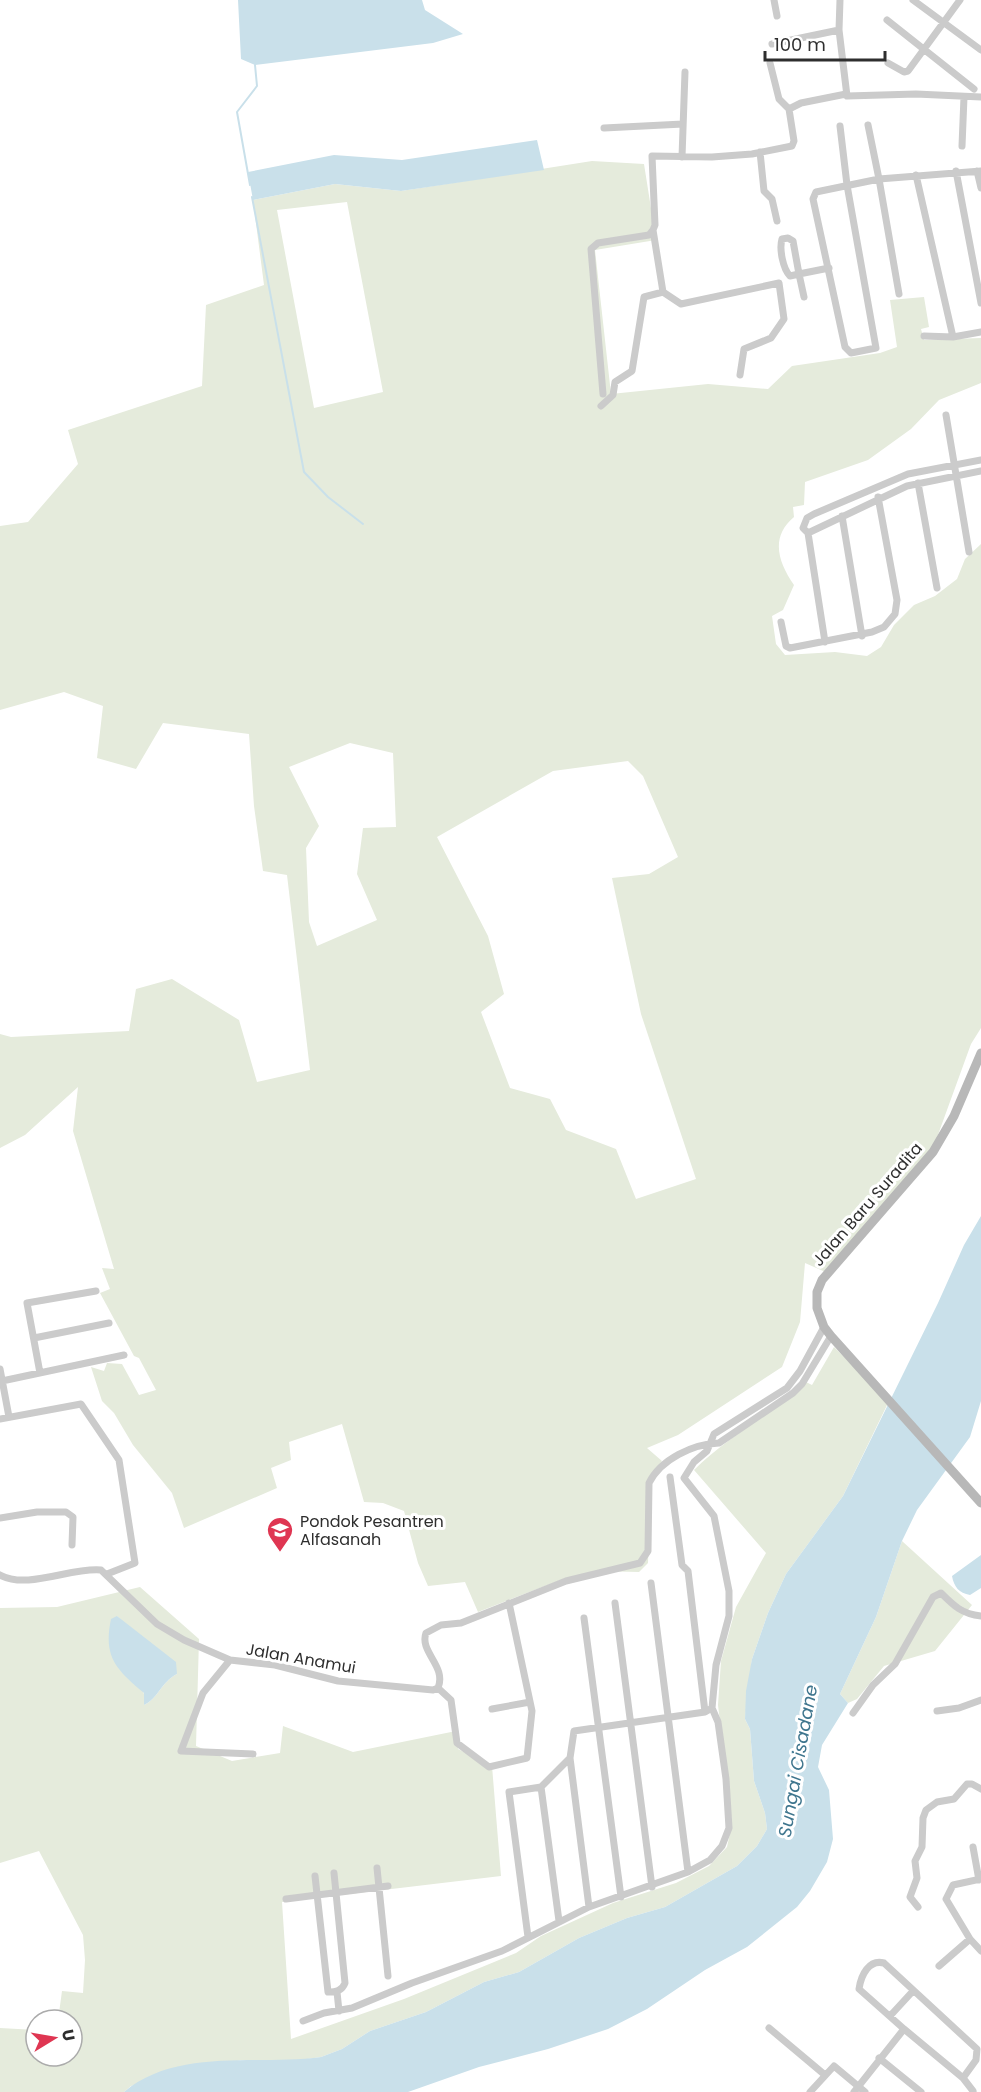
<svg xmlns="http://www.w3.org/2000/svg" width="981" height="2092" font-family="Poppins,sans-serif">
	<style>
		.green { fill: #e5ebdc; fill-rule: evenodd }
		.water { fill: #c9e0ea }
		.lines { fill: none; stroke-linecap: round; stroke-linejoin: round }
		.stream { stroke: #c9e0ea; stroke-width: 2 }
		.street { stroke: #cbcbcb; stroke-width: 7 }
		.secondary { stroke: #b8b8b8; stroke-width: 9 }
		.labels { text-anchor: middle; stroke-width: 6; stroke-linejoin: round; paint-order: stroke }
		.street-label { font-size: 16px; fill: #2e2e2e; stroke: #fff }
		.poi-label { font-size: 16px; fill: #2e2e2e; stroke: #fff; text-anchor: start }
		.water-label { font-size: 18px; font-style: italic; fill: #3f768e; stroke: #fff }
	</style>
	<rect width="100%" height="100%" fill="#fff"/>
	<path class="green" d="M592,161L644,164L656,240L595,250L611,394L708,384L768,389L792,366L880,353L897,347L890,300L924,297L929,327L921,329L924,340L981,338V383L939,400L911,429L868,460L805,482L804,505L793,507L794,517C770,537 778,562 794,585L783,610L772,616L776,644L785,655L835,652L867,656L881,647L894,625L914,605L935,596L957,579L965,559L981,544V1028L971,1044L927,1165L830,1274L805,1263L800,1322L782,1367L678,1435L647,1448L662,1461L651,1477L648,1563L639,1572L595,1571L563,1579L478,1612L465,1582L428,1586L418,1563L404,1511L383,1503L364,1502L342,1424L289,1442L291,1460L271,1468L277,1488L184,1528L172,1493L133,1445L114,1413L102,1401L91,1367L104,1371L107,1363L122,1364L139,1395L156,1390L139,1358L134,1356L100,1293L110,1289L102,1268L114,1269L73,1131L78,1087L25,1135L0,1148V1034L11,1037L129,1031L136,989L172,979L239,1020L257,1082L310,1070L287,875L263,871L254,806L249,734L163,723L136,769L97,758L103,706L64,692L0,710V526L28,522L78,464L68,430L202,386L206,305L264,285L253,200L335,184L401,191ZM347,202L383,392L314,408L277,210ZM350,743L393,753L396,827L363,828L357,874L377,920L317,946L309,922L306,848L319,826L289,767ZM628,761L643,776L678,857L649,874L612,878L641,1014L696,1179L636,1199L616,1149L566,1130L550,1099L510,1088L481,1012L504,994L488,936L437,837L553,771Z
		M834,1347L889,1401L843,1496L786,1574L768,1613L752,1659L745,1719L750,1729L754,1781L765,1813L767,1829L757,1846L737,1866L665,1907L627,1918L579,1938L519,1972L484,1982L426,2012L370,2031L342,2049L321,2057L300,2060H241L131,2086L124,2092H0V2028L36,2030V2056H72V2020H42L43,2014L59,2013L62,1991L83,1993L85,1960L83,1935L39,1851L0,1863V1608L57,1607L140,1587L199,1639L196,1746L232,1761L280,1753L283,1726L353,1752L456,1731L458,1749L492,1766L501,1876L282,1902L291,2039L404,1999L516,1953L541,1936L613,1903L676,1883L709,1866L727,1847L732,1824L718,1705L721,1661L736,1607L766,1553L694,1470C728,1436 771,1415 806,1382L812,1385ZM117,1616L177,1674C161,1682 158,1699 144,1705V1694Z
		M902,1541L972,1605L935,1651L884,1666L857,1699L848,1703L840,1694L876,1617Z"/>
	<path class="water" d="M238,0H422L425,10L463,34L433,43L255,65L241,59Z
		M537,140L544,170L401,191L335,184L253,200L248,172L334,155L402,160Z
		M981,1216V1401L970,1437L917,1510L902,1541L876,1617L840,1694L848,1703L822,1745L818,1767L829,1790L833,1839L827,1862L810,1891L797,1907L747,1947L705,1970L647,2009L608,2029L548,2049L479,2067L408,2092H124C178,2047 258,2066 321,2057L342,2049L370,2031L426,2012L484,1982L519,1972L579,1938L627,1918L665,1907L737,1866L757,1846L767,1829L765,1813L754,1781L750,1729L745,1719L746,1691L752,1659L768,1613L786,1574L843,1496L938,1303L964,1245Z
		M981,1555V1588L970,1595C959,1593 954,1587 952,1576Z
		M117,1616L176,1662L177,1674C161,1682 158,1699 144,1705V1693C116,1669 103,1657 111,1619Z"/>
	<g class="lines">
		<path class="stream" d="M250,185L237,112L257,86L255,65
			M252,197L304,472L328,497L363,524"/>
		<path class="street" d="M774,0L777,16
			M840,0L839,30L847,96L916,94L981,97
			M913,0L981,50
			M887,20L974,89
			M772,44L839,30
			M770,63L779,99L789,109
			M888,63L904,72L908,71L960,0
			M840,126L847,185L876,348L851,353L845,347L813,199L816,192L879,179L868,125
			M604,128L683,124
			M962,146L964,97
			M760,152L764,191L772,199L777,221
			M682,157L685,72
			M956,171L981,303
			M977,171L981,188
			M916,175L953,337
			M663,292L681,304L779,283L784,319L771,338L744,349L740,375
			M899,294L879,179L981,171
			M804,297L799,274L790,276C783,269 779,249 782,239L788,238L793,241L799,274L829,268
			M924,336L953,337L981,332
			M603,394L591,249L598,243L649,235L653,230
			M601,406L613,395L615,382L632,371L644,297L663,292L653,230L655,225L652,156L712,157L752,154L792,146L794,141L789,109L801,103L846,94
			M946,415L969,552
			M981,460L908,474L814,514L807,518L803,528L808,533L907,486L981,471
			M918,483L937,588
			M842,516L862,636
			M808,533L825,642
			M781,622L786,646L790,648L872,632L884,627L895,614L897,600L878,497
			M34,1338L109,1323
			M0,1369L9,1417
			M40,1373L27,1303L96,1291
			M2,1381L124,1355
			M0,1419L81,1404L119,1460L135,1563L107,1574
			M670,1477L682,1565L688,1571L705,1712
			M0,1518L37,1512H66L73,1517L72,1545
			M0,1575C28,1590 71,1567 101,1570L157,1624L184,1640L230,1660L275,1665L338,1681L433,1690L438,1688
			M651,1583L688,1872
			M615,1603L652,1887
			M584,1618L621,1897
			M230,1660L203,1693L181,1751L253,1754
			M438,1688C447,1666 419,1652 426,1633L441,1625L461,1623L566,1581L640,1563L648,1551L649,1483C661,1459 693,1444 719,1443L793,1393L802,1384L831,1336
			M438,1688L451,1700L457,1743L489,1767L527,1758L532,1711L509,1603
			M492,1709L530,1702
			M937,1711L959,1708L981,1700
			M853,1713L873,1685L895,1664L933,1597L941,1593C954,1606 962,1614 981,1616
			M570,1758L589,1907
			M541,1787L559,1921
			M973,1847L979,1880
			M377,1868L388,1976
			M315,1876L328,1992C336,1992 342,1991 345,1983L334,1873
			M981,1879L953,1885L946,1899L970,1939L981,1951
			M286,1899L388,1886
			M918,1907L910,1897L917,1878L915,1861L922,1847L923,1818L926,1810L937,1802L954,1799L967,1784H972L981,1789
			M528,1937L509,1792L541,1787L570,1758L574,1731L705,1712L712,1708
			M939,1966L970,1939
			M337,1992L339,2011
			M890,2016L913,1991
			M303,2021L324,2013L352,2008L412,1983L502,1951L589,1907L688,1872L710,1860L722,1846L729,1828L726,1779L718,1722L712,1708L716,1665L729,1616V1591L714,1516L684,1478L694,1462L707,1451L714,1434L787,1388L800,1371L824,1327
			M769,2028L825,2075
			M904,2029L963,2078L973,2091
			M879,2058L921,2092
			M810,2092L834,2066L865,2092
			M854,2092L904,2029L859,1989C861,1975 869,1959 884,1963L977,2049L976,2060L963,2078"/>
		<path class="secondary" d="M981,1053L954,1116L933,1152L822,1280L817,1292V1308L824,1327L831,1336L981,1503"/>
	</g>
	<defs>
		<g id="school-pin" transform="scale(1.35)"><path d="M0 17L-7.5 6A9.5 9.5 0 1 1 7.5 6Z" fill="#df3652" stroke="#fff"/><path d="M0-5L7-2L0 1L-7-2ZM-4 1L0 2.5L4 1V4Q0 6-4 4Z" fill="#fff"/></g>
	</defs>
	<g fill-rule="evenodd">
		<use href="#school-pin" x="280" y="1530"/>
	</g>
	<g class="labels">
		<g class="street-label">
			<text transform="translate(867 1204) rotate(-49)" y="6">Jalan Baru Suradita</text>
			<text transform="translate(301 1658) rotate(10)" y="6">Jalan Anamui</text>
		</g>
		<g class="poi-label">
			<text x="300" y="1527">Pondok Pesantren<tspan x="300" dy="18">Alfasanah</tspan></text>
		</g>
		<g class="water-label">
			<text transform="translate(798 1761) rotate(-80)" y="6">Sungai Cisadane</text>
		</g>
	</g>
	<g transform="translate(54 2038) rotate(79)"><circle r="28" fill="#ffffff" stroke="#ababab" stroke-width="1.5"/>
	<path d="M0-4.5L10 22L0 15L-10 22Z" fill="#df3652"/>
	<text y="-9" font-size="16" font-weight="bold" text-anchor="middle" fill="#2e2e2e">U</text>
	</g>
	<path d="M765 51v9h120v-9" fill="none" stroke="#2e2e2e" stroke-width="3"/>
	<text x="774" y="51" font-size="18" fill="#2e2e2e" stroke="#ffffff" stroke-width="4.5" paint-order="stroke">100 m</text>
</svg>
